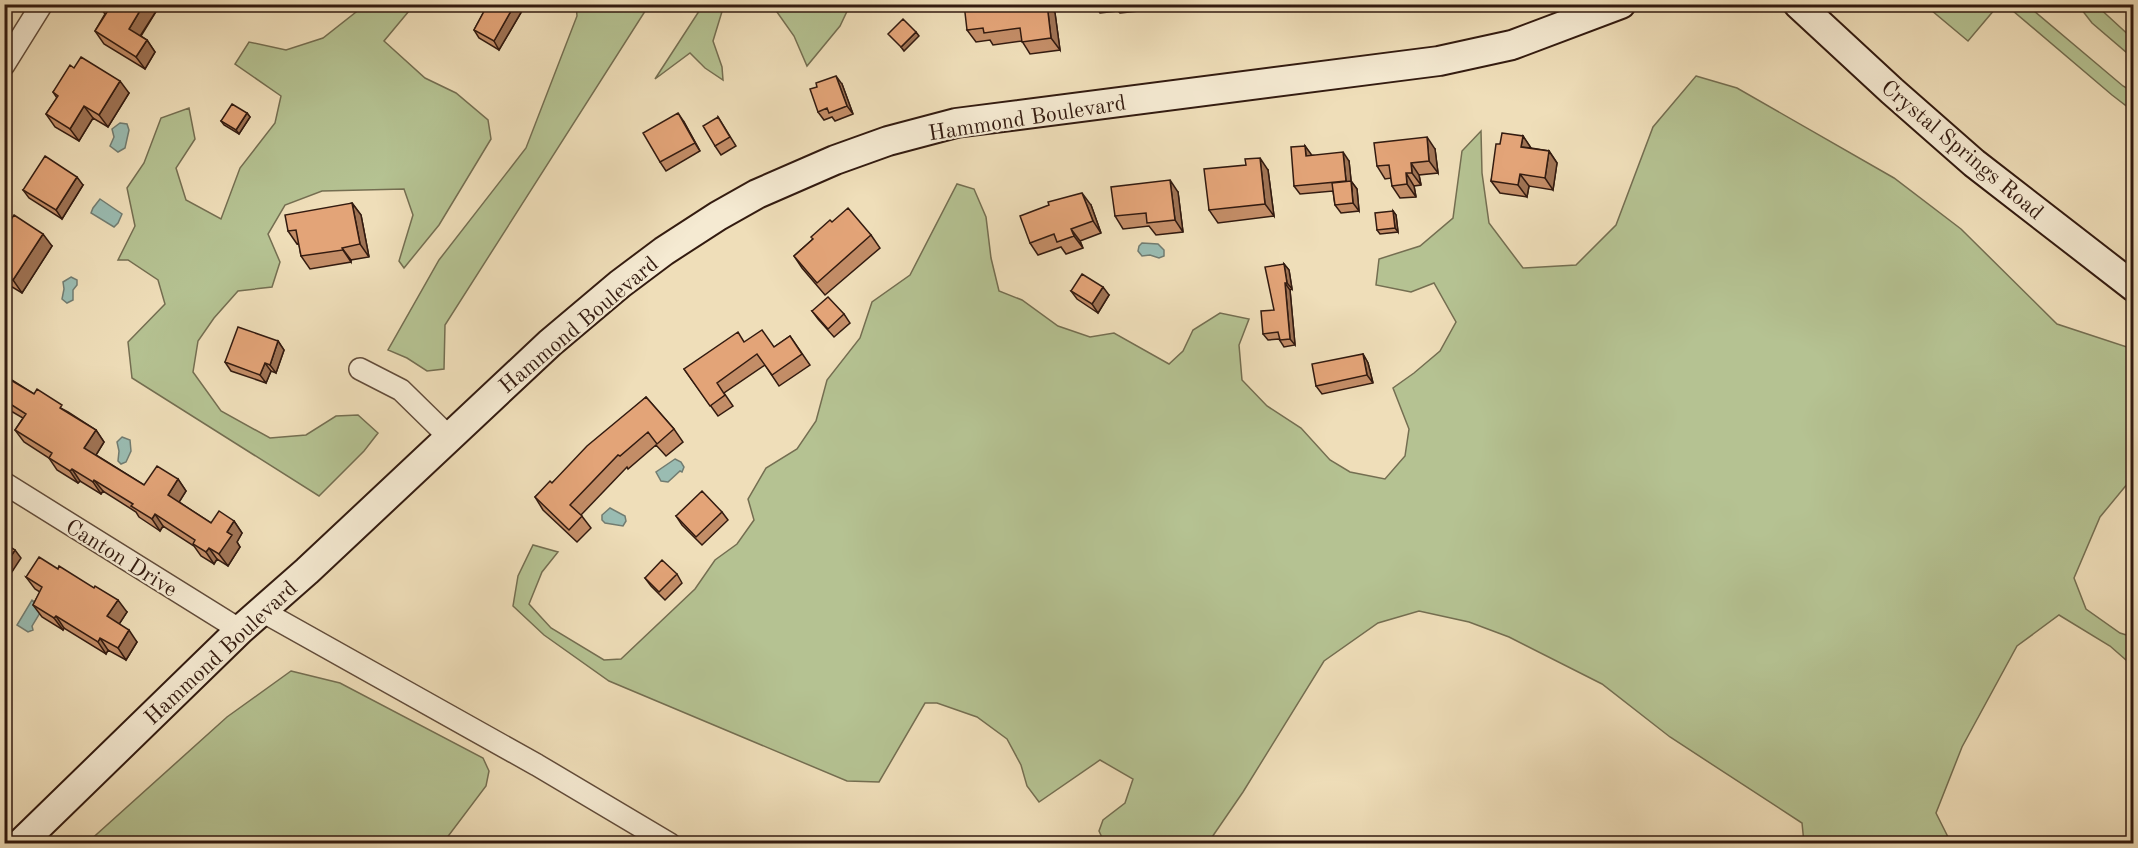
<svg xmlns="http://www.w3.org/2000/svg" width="2138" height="848" font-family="'Old Standard TT',serif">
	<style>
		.green { fill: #b5c292; stroke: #746e51; stroke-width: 1.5 }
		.water { fill: #9abcb2; stroke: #717c71; stroke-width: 1.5 }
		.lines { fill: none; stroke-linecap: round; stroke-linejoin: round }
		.street-casing { stroke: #624c3a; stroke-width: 24 }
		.secondary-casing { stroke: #331b10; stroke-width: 32 }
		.street { stroke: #f5ead2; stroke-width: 21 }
		.secondary { stroke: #f5ead2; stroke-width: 28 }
		.wall { fill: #c38d67; stroke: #331b10; stroke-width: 1.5 }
		.shaded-wall { fill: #9f7354; stroke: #331b10; stroke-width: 1.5 }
		.building { fill: #e3a478; stroke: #331b10; stroke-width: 1.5 }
		.labels { text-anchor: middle; stroke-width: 4.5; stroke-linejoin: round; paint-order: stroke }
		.street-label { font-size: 22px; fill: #331b10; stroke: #f5ead2 }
	</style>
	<rect width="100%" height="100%" fill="#efdeb9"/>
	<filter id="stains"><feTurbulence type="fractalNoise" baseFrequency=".00333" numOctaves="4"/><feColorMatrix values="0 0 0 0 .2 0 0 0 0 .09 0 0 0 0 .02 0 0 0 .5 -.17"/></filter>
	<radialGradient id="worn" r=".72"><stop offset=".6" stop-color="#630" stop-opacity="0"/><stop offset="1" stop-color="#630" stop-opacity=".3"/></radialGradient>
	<path class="green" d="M365,5H414L384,41L425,78L456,93L488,120L491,139L439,225L404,268L399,261L413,215L404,189L322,191L285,205L268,234L280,262L272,287L238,291L214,318L198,341L193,372L221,411L270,438L306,435L336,416L358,415L378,433L364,451L319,496L132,378L128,342L165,304L158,280L128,260H118L135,226L127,188L144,163L161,118L189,108L195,139L176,168L186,200L221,219L240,168L275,123L281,96L235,64L249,42L286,50L323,38Z
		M576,5H649L445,325L444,369L427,371L407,358L388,350L439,260L526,148L577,16Z
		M703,5H724L713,41L722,67L723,80L705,68L690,53L655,79Z
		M772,5H850L840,26L807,66L794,36Z
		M1925,5H1990L1995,9L1968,41Z
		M2006,5H2027L2123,86L2133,92V109L2129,108L2112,95Z
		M2078,5H2096L2133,39V58L2092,23Z
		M1696,76L1737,88L1894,178L1961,229L2057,324L2133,349V477L2100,517L2074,578L2086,609L2120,633L2133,637V666L2110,646L2059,615L2017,646L1962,747L1936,813L1951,843H1804L1802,823L1670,737L1602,684L1509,637L1469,622L1419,611L1378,623L1324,661L1243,792L1208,843L1105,844L1099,831L1103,820L1125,803L1133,779L1100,760L1039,802L1027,786L1021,765L1007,739L977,717L937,703H925L879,782L847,781L609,681L544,635L513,606L518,576L533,545L558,552L542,572L529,604L551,628L604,660L621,659L695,589L715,560L737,544L754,520L748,499L766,468L797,449L816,421L827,380L860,338L872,302L910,275L957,184L974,189L986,217L991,258L999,291L1022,300L1058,326L1090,337L1114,333L1169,364L1183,351L1193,330L1220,313L1249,319L1239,345L1242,380L1267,406L1301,428L1330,460L1350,472L1385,479L1405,456L1409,429L1393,388L1414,373L1440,351L1456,322L1434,283L1411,292L1376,285L1379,259L1420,246L1453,218L1462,151L1481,131L1482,173L1489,223L1523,268L1576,265L1616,225L1653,127Z
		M291,671L340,683L483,758L489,771L486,786L443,843H87L227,717Z"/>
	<path class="water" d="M120,123L127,124L129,130L125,148L118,152L110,146L114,137L112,129Z
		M100,199L122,214L118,223L114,227L91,213L93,208Z
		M1142,243L1158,244L1164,250V256L1159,258L1150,255L1142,256L1138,251L1139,246Z
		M71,277L77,280V285L73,290V300L67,303L62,299L64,289L63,282Z
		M122,437L130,440L131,451L126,462L121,464L118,461L119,451L117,442Z
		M675,459L681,462L684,467L682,472L680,471L668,482L661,481L656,472Z
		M610,508L625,516L626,521L623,526L605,523L602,520V515Z
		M32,600L43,608L32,626L33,630L28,632L17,625Z"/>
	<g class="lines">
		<g class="street-casing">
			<path id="street" d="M4,65L42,4
				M360,369L401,390L449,437
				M4,483L240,630
				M262,611L537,765L670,844"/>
		</g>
		<g class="secondary-casing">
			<path id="secondary" d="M1798,4L1892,91L1974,163L2134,287
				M20,844L240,630L307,571L550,343L620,284L664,251L718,216L757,194L835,160L888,141L956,123L1439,61L1512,45L1621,4"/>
		</g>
		<use href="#street" class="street"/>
		<use href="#secondary" class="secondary"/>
	</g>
	<path class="wall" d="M105,4H159L160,5L141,36L147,40L155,52L145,69L104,44L95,31L105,14L102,10Z
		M488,4H526L499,50L479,38L474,30Z
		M1094,4H1172L1168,5V8L1120,13L1118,11L1100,13Z
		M1055,13L1060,50L1030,54L1022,41L993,45L990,40L976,42L967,30Z
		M74,68L129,93L108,127L93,118L79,141L55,127L46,114L57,98L53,92Z
		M842,84L853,114L835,121L832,117L824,120L818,112Z
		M247,113L250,117L239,134L224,125L221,121Z
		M718,117L736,146L721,155L715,146Z
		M684,122L700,151L666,171L660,162Z
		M1523,136L1531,148L1549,151L1557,163L1553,190L1529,186L1527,197L1500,193L1491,181L1500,144Z
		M1305,146L1311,155L1349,161L1351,181L1357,189L1359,211L1341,213L1335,205L1333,191L1300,194L1294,186Z
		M1435,149L1438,173L1419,175L1421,185L1414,186L1416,197L1400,198L1392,186L1391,178L1385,179L1377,166Z
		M1268,170L1274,216L1218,223L1209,210Z
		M83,185L62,219L29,198L23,190Z
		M1178,192L1183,232L1156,235L1149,226L1123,229L1115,216Z
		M352,203L361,215L369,257L351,260V262L310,269L301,256L299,243L297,244L288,231Z
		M1091,205L1101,233L1080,241L1083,248L1066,254L1061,247L1038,255L1030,243Z
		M1393,211L1396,215L1398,232L1380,234L1377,230Z
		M832,222L871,235L880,248L825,295L802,268L794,256Z
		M4,230L52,246L22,293L4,282Z
		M1284,264L1289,270L1292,289L1290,290L1295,345L1284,347L1279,339L1268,340L1263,334L1274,310Z
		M1071,291L1109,295L1098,313L1077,299Z
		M812,311L844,314L850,323L834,337L818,319Z
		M790,336L810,365L779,386L765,365L724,393L733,406L718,416L684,369L744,342L774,347Z
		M278,341L284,350L276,373L271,371L266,383L231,371L225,362Z
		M1363,354L1368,363L1373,383L1322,394L1316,386Z
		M4,373L7,377L34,394L68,412L96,430L104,442L96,455L144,485L178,479L186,491L179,502L211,523L234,521L242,533L237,542L240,547L228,566L217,559L214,564L201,556L194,546L163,526L160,531L139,517L136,512L103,491L101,494L80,481L78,483L57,470L49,458L24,442L15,430L23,418L4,407Z
		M646,397L674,429L683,442L666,456L656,445L628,469L627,467L581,515L591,528L577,542L543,510L535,497L552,483Z
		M722,512L728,520L702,545L682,525L676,516Z
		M677,574L682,583L665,600L651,586L645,578Z
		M26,577L127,612L119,624L137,642L126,660L108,650L106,654L64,628L63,630L42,617L33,605L40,592L35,589Z"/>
	<path class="shaded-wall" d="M144,4H159L160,5L137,41L129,29Z
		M515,4H526L499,50L494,41Z
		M1047,4H1049L1055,13L1060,50L1051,38Z
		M916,32L919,36L904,51L901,47Z
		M147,40L155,52L145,69L136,57Z
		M836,76L842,84L853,114L847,106Z
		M120,81L129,93L108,127L99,115Z
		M84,106L93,118L79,141L70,129Z
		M247,113L250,117L239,134L236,130Z
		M678,113L684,122L700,151L695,143Z
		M1523,136L1531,148L1521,147Z
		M1427,137L1435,149L1438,173L1429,161Z
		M1305,146L1311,154L1312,164L1306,156Z
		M1549,151L1557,163L1553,190L1545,178Z
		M1343,152L1349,161L1352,189L1346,181Z
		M1260,158L1268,170L1274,216L1265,204Z
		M1411,163L1419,175L1421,185L1412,173Z
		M1406,173L1414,186L1416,197L1407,184Z
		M1520,174L1529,186L1527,197L1518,185Z
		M77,177L83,185L62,219L56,210Z
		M1170,180L1178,192L1183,232L1175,220Z
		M1351,181L1357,189L1359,211L1353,203Z
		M1082,193L1091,205L1101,233L1093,221Z
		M352,203L361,215L369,257L360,244Z
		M1393,211L1396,215L1398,232L1395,228Z
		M1071,229L1080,241L1083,248L1074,236Z
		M43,234L52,246L22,293L13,280Z
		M342,248L351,260V262L343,250Z
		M1284,264L1289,270L1292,289L1287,283Z
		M1285,283L1290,290L1295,345L1290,339Z
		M1103,287L1109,295L1098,313L1092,304Z
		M278,341L284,350L276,373L270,365Z
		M1363,354L1368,363L1373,383L1367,375Z
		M265,363L271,371L266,383L260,375Z
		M96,430L104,442L93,460L84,448Z
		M72,469L80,481L78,483L70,471Z
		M178,479L186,491L176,507L168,495Z
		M94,480L103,491L101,494L93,482Z
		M155,514L163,526L160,531L152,519Z
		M234,521L242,533L237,542L240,547L228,566L219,554L227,532Z
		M209,548L217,559L214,564L206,552Z
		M15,550L21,558L8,578L4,572V567Z
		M118,600L127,612L116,629L107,616Z
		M56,616L64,628L63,630L54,618Z
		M129,630L137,642L126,660L118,648Z
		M100,638L108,650L106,654L98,642Z
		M4,727L7,730L4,735Z"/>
	<path class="building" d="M105,4H144L129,29L147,40L136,57L95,31L107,12L102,10Z
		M488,4H515L494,41L474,30Z
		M964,4H1047L1051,38L1022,42L1020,28L984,33L983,28L967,30Z
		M903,19L916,32L901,47L888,34Z
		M81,57L120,81L99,115L84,106L70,129L46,114L58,96L53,92L70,65L74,68Z
		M836,76L847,106L829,113L827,108L818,112L810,89L817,87L816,83Z
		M232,104L247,113L236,130L221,121Z
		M678,113L695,143L660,162L643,133Z
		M718,117L730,137L715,146L703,126Z
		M1502,133L1523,136L1521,147L1549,151L1545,178L1520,174L1518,185L1491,181L1496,144H1500Z
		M1427,137L1429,161L1411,163L1412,173H1406L1407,184L1392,186L1389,165L1377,166L1374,143Z
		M1305,146L1306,156L1343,152L1346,181L1294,186L1291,147Z
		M45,156L77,177L56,210L23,190Z
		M1260,158L1265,204L1209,210L1204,169L1246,165L1245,159Z
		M1170,180L1175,220L1147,223L1146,213L1115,216L1111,187Z
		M1351,181L1353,203L1335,205L1332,183Z
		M1082,193L1093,221L1071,229L1074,236L1057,242L1054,234L1030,243L1020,216L1049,205L1048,202Z
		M352,203L360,244L342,248L343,250L301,256L296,230L288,231L285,215Z
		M848,208L871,235L817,283L794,256L813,239L811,237L830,220L832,222Z
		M1393,211L1395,228L1377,230L1375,213Z
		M14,215L43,234L13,280L4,275V230Z
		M1284,264L1287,283H1285L1290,339L1280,340L1278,332L1263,334L1261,311L1274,310L1265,267Z
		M1082,274L1103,287L1092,304L1071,291Z
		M828,297L844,314L828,329L812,311Z
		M238,327L278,341L270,365L265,363L260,375L225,362Z
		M762,330L774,347L790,336L802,354L772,375L757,354L717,383L725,395L710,406L684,369L738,332L744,342Z
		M1363,354L1367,375L1316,386L1312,364Z
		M4,376L34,394L37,389L62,405L60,408L96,430L84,448L144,485L157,466L178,479L168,495L211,523L219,511L234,521L227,532L232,535L219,554L209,548L206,552L193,544L195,540L155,514L152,519L131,506L133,504L94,480L93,482L72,469L70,471L49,458L52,453L15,430L26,414L4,400Z
		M646,397L674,429L657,444L648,432L620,456L618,455L570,505L582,516L569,530L535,497L550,481L552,483L587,446Z
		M702,491L722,512L696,537L676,516Z
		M4,543L15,550L4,567Z
		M39,557L58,569L59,566L94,588L95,586L118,600L107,616L129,630L118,648L100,638L98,642L56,616L54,618L33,605L42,587L26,577Z
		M662,560L677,574L659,592L645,578Z"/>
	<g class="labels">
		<g class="street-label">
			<text transform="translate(1027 117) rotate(-9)" y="8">Hammond Boulevard</text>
			<text transform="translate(1963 149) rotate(40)" y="8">Crystal Springs Road</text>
			<text transform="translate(578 324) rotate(-40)" y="8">Hammond Boulevard</text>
			<text transform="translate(122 557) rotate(32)" y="8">Canton Drive</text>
			<text transform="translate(220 652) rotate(-43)" y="8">Hammond Boulevard</text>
		</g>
	</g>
	<rect width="2138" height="848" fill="none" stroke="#efdeb9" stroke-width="24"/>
	<rect x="6" y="6" width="2126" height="836" fill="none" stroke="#331b10" stroke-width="3"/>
	<rect x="12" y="12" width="2114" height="824" fill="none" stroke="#331b10" stroke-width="1.5"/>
	<rect width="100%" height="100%" filter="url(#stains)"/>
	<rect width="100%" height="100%" fill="url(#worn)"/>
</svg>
